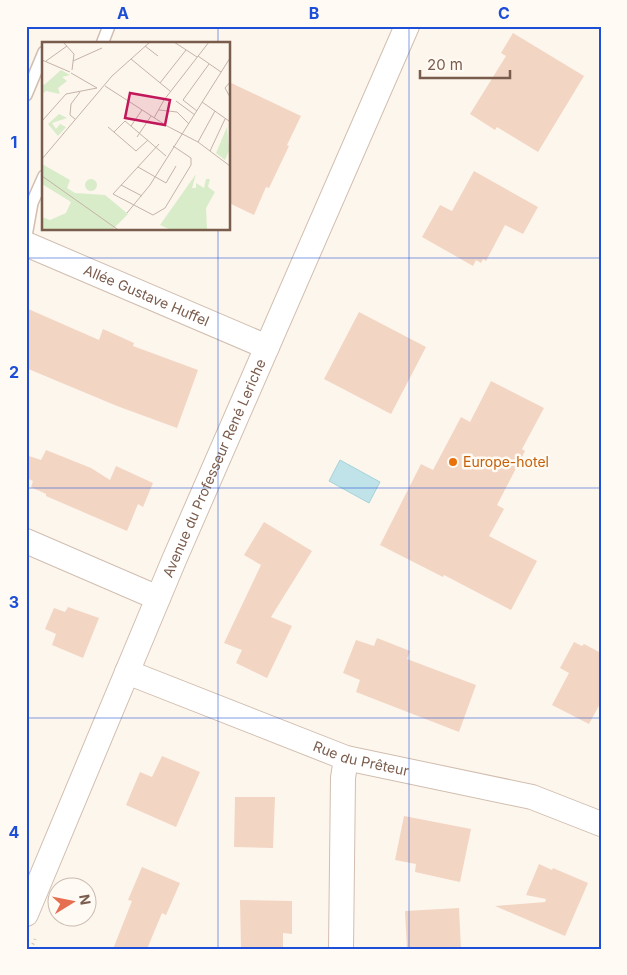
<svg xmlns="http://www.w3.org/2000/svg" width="627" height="975" font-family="Inter,sans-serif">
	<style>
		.water { fill: #bfe3e8; stroke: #a5d3da }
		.building { fill: #f3d5c3 }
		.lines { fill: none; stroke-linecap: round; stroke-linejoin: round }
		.service-casing { stroke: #d1beb0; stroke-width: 14 }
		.minor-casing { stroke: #d1beb0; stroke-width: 26 }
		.path { stroke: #d9b8a5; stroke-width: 3; stroke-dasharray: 1 4; stroke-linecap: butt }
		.service { stroke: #fff; stroke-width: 11 }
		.minor { stroke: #fff; stroke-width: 24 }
		.grid { fill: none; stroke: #1d4ed8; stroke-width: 1; stroke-opacity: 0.55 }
		.food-dot { fill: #e8710a; stroke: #fffaf3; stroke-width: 2 }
		.labels { text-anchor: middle; stroke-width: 5; stroke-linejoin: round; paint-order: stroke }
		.street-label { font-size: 14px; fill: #7a5c4d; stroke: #fffaf3 }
		.food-label { font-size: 14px; fill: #c56008; stroke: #fffaf3; text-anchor: start }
		.inset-road { fill: none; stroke: #c5b3a7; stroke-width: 1 }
		.view { fill: #c2185b; fill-opacity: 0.15; stroke: #c2185b; stroke-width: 2.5 }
		.inset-edge { fill: none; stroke: #7a5c4d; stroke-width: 2.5 }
		.neatline { fill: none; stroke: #1d4ed8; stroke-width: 2 }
		.grid-label { font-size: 16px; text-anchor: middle; font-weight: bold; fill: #1d4ed8 }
	</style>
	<rect width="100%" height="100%" fill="#fdf6ec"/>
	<path class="water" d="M340,460L380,482L369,503L329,481Z"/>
	<path class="building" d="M513,33L584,76L538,152L497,127L495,130L470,114L506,56L501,53Z
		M229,82L301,116L287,145L289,146L269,188L266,187L254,215L229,203Z
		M474,171L538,207L523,234L505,225L486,261L483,259L481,263L476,260L473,266L422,237L440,205L452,211Z
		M26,308L99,340L103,329L134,343L133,346L198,370L177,428L117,406L26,368Z
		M359,312L426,347L391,414L324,379Z
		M491,381L544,408L522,449L525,451L497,505L504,509L489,536L537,561L511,610L444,575L443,577L380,545L421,464L433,470L461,417L470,422Z
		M46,450L91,468L110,480L116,466L153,483L143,507L138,504L127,531L46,496V494L31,487L33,481L26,478V455L41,460Z
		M264,522L312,551L271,617L292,626L267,678L236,663L242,650L224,643L261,565L244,555Z
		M68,607L99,618L83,658L52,645L56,634L45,629L54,608L65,612Z
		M377,638L410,651L407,659L476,685L459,732L356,692L360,680L343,673L356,640L374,646Z
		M574,642L582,646L584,644L601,653V702L589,724L552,705L569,673L560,668Z
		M162,756L200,772L176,827L126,805L140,772L152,777Z
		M235,797H275L273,848L234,847Z
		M404,816L471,829L460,882L415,872L416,864L395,860Z
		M539,864L552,870L553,868L588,883L565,936L495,906L545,902L546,899L526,895Z
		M142,867L180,883L166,915L162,913L147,949H113L132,901L128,900Z
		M240,900L292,901V934L283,933V949H241Z
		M459,908L461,949H407L405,911Z"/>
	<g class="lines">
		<g class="service-casing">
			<path id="service" d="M102,44L109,26
				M26,95L44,52
				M26,236L32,203L44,176"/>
		</g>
		<g class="minor-casing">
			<g id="minor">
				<path id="s1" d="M26,244L267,347"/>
				<path d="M26,541L158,598"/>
				<path id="s2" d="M127,672L346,758L532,797L601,824"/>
				<path id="s3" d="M26,914L174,560L407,26"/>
				<path d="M341,949L343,778L346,758"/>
			</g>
		</g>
		<path class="path" d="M31,949L35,939"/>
		<use href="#service" class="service"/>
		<use href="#minor" class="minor"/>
	</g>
	<path class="grid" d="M218,26V44M409,26V949M218,229V949M26,258H601M26,488H601M26,718H601"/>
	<circle class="food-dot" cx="453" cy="462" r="5"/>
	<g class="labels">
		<g class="street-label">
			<text dy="5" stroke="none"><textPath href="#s1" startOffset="131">Allée Gustave Huffel</textPath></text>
			<text dy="5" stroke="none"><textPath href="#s3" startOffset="484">Avenue du Professeur René Leriche</textPath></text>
			<text dy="5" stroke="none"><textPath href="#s2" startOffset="250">Rue du Prêteur</textPath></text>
		</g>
		<g class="food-label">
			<text x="463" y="467">Europe-hotel</text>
		</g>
	</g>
	<g transform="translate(42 42)">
		<rect width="188" height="188" fill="#fdf6ec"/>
		<path d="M19,28L28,33L20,35L25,39L16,46L18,52L4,49L0,52V41L2,43ZM17,72L25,76L10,81L14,87L18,82L24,85L16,94L6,82ZM185,85L187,109L183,118L174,111ZM0,122L28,138L25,146L33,151L63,153L86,172L71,187H0V175L8,178L24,171L29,160L0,142ZM154,132L150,146H154V141L162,146L164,137H168L166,145L173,150L164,166L165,187H127L118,183ZM43 143a6 6 0 1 1 12 0a6 6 0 1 1-12 0Z" fill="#d8ecc9"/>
		<path class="inset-road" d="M21,0L32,12L30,28M132,0L155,15M103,4L116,14M156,14L179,30M89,17L128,49M0,18L28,30M4,19L25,4M31,19L60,6M29,31L55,46M188,40L183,46L188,55M118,41L144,8M63,44L125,84L156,100L188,124M134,59L153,73M160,60L187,79M117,68L135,70L147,82M155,69L141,58L167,22M112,76L122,58L167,0M33,77L28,73L29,62L38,50M0,79L24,52L55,46M89,84L100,68M66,85L94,109L106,98M72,90L83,79L124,114M95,95L109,74M156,100L173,69M117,102L71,152L111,173L123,166L149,123V116L131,104M168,109L183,77M0,117L70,34L108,0M96,125L124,141L134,124M0,134L75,187M79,143L100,154M85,171L108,143L188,16"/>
		<path class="view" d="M88,51L128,58L123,83L83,76Z"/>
		<rect width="188" height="188" class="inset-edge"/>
	</g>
	<rect width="627" height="975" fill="none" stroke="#fffaf3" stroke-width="55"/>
	<g transform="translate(72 902) rotate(80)"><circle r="24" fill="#fffaf3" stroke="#cabbb1"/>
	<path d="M0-4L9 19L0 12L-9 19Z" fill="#e76f51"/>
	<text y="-8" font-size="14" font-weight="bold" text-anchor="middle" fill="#7a5c4d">N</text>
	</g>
	<path d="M420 70v8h90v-8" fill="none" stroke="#7a5c4d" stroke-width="2.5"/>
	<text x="427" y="70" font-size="15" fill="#7a5c4d" stroke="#fffaf3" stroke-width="4" paint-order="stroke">20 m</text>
	<rect x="28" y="28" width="572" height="920" class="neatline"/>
	<g class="grid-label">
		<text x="123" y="19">A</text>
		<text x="314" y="19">B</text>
		<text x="504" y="19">C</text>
		<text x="14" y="148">1</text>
		<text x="14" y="378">2</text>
		<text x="14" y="608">3</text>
		<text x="14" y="838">4</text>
	</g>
</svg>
